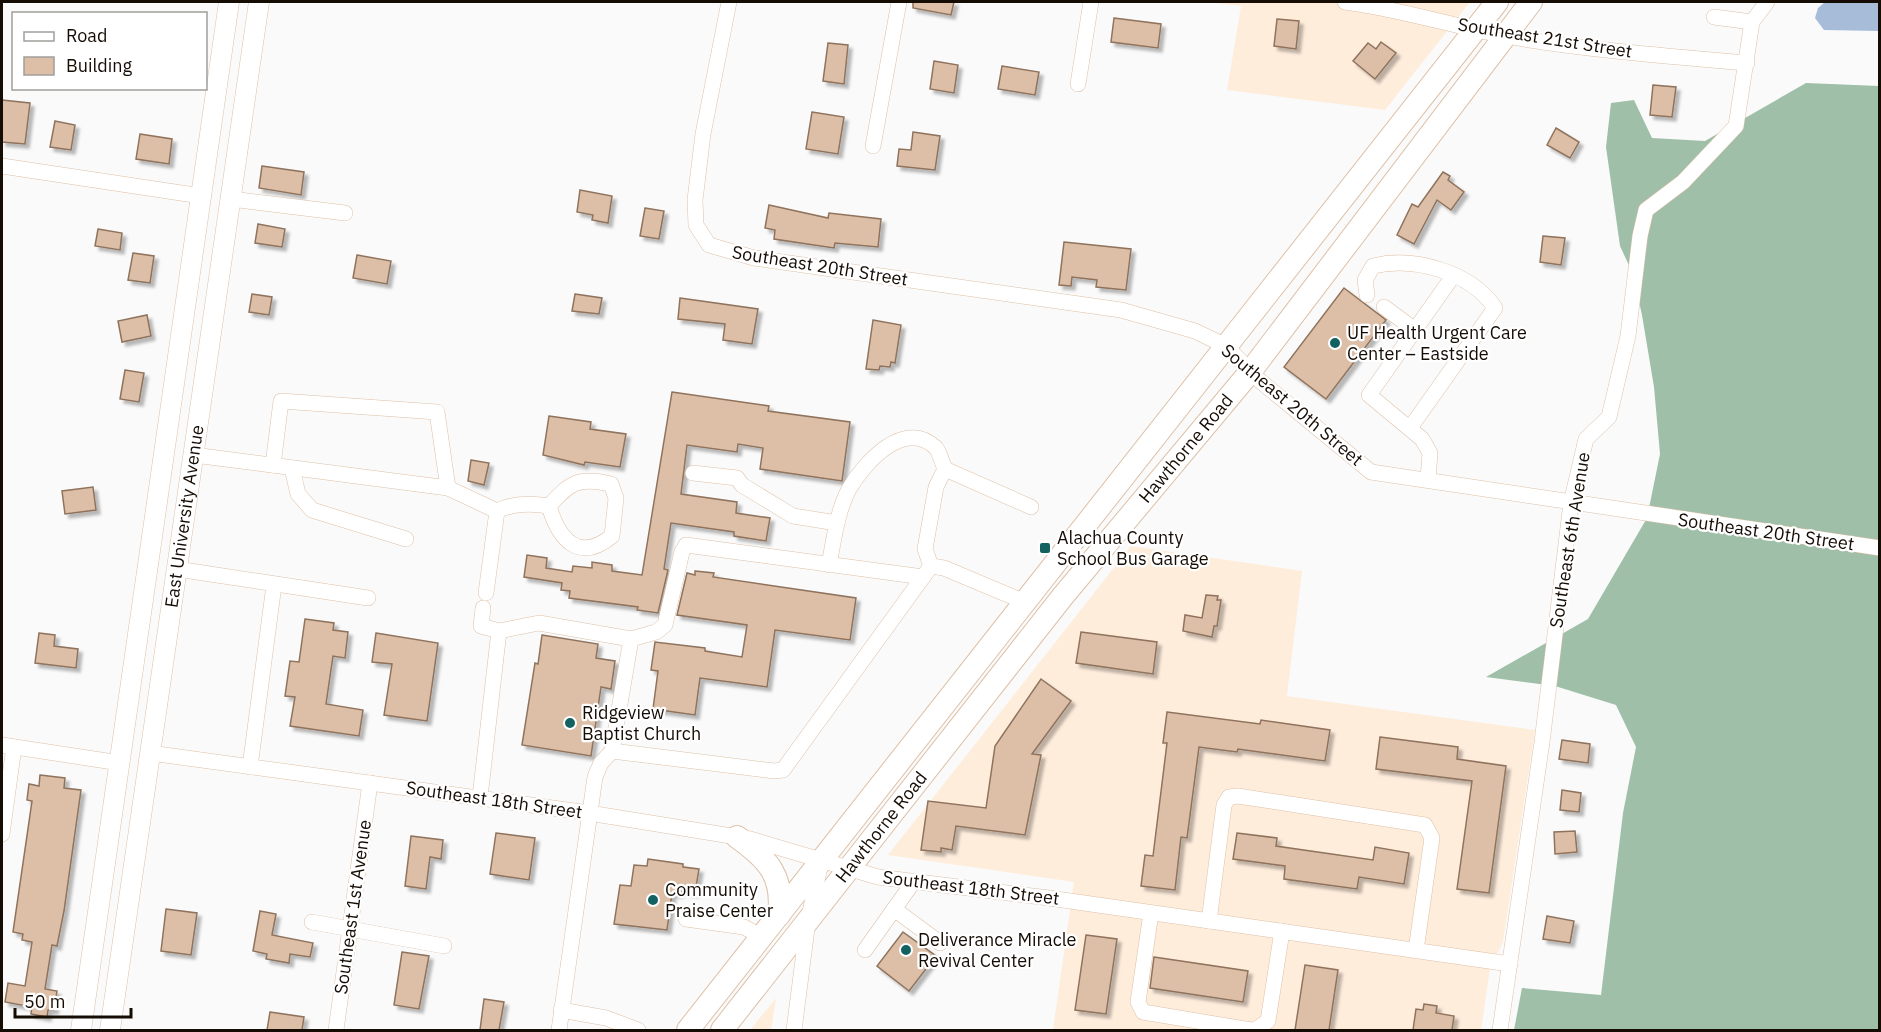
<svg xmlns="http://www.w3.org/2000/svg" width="1881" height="1032" font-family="'IBM Plex Sans',sans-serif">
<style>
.commercial{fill:#ffeddc}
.forest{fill:#9fbfa8}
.water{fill:#a7bcd9}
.building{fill:#ddbfa7;stroke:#8f735d;stroke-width:1.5;filter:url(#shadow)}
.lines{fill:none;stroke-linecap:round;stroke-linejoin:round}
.minor-casing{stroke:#dec0a7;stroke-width:16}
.major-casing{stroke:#dec0a7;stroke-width:21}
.highway-casing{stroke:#dec0a7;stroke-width:24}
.minor{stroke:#fff;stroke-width:15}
.major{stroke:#fff;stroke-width:20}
.highway{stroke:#fff;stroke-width:22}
.poi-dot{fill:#116261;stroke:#fff;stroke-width:2}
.labels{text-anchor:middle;stroke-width:4.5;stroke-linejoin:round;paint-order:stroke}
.street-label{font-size:18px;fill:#150c04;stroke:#fff}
.poi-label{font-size:18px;fill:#150c04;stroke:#fff;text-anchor:start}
</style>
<defs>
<filter id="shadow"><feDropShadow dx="4" dy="4" stdDeviation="1.5" flood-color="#0004"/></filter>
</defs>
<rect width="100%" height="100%" fill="#fafafa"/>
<!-- commercial -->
<g class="commercial">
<polygon points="1206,2 1470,2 1385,110 1227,90 1241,6"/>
<polygon points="1131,546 1302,571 1287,696 1535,730 1503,942 1490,969 1481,1030 1053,1030 1074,882 888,855"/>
<polygon points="776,998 771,1030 750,1030"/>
</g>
<!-- forest -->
<polygon class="forest" points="1806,83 1879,86 1879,1030 1514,1030 1522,988 1601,995 1623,813 1636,747 1616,705 1555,686 1486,677 1588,619 1647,518 1660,454 1654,387 1642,315 1633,274 1620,246 1606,147 1611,103 1634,100 1652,138 1705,141"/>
<!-- water -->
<polygon class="water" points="1825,2 1879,2 1879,31 1824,30 1815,18 1818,8"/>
<!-- building -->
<g class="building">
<polygon points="913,2 954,2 951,15 913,8"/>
<polygon points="1114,18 1161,24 1158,48 1111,42"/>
<polygon points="1277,19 1299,21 1296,49 1274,46"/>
<polygon points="1381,42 1396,53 1375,79 1353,61 1368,43 1376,49"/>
<polygon points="828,43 848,45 844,84 823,81"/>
<polygon points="934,61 958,65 954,93 930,89"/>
<polygon points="1002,66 1039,72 1035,95 998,89"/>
<polygon points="1653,85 1676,87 1672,117 1650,115"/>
<polygon points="2,100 30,103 25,144 2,142"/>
<polygon points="812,112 844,117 838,154 806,149"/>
<polygon points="55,121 75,125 71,150 50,147"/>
<polygon points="1556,128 1579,142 1570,158 1547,145"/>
<polygon points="913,132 940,136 935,170 897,166 899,149 911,150"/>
<polygon points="140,134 172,139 169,164 136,159"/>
<polygon points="262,166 304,172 301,195 259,188"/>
<polygon points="1443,172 1450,176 1448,180 1464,192 1451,210 1437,200 1414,244 1397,235 1412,204 1418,207"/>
<polygon points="580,190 612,196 608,223 592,220 593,215 577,212"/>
<polygon points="769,205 828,218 829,213 881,219 878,247 835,243 834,248 774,239 775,230 765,228"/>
<polygon points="645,208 664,211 659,239 640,236"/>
<polygon points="258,224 285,229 282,247 255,243"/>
<polygon points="98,229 122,233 120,250 95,246"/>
<polygon points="1543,236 1565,238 1561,265 1540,262"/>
<polygon points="1064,242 1131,249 1126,290 1096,287 1097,280 1072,277 1071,286 1059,285"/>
<polygon points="133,253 154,256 150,283 128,280"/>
<polygon points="357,255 391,261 387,284 353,278"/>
<polygon points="1344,288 1386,320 1326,399 1284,367"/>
<polygon points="252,294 272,297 269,315 249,312"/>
<polygon points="575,294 602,298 599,314 572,311"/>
<polygon points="680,298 758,309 752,344 723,340 725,324 678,319"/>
<polygon points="147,315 151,336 122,342 118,321"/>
<polygon points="873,320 901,325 895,363 891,362 890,367 880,366 879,370 866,369"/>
<polygon points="125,370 144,373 139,402 120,399"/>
<polygon points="672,392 769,406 768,411 850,422 842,481 760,469 763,448 738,444 737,452 687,445 681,494 737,502 736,513 770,518 766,541 734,536 734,532 671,523 664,569 668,570 658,613 637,610 638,607 569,598 570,591 561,590 562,583 524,577 527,555 547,558 546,568 572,572 573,566 592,568 592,562 612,565 612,571 642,575"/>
<polygon points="549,416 591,422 590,429 626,434 620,467 585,462 584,465 543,455"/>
<polygon points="471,460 489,463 484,485 468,481"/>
<polygon points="93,487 96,510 65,514 62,491"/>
<polygon points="695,571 714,573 713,577 856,598 850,640 775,630 767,687 700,678 695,715 653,709 658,671 651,670 655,642 705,648 705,651 742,657 747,625 677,615 687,573 695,575"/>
<polygon points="1206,595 1218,596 1217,600 1221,600 1217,626 1214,626 1212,637 1183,631 1185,615 1202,618"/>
<polygon points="305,619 334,623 333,630 348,632 345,658 333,656 326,704 363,710 359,736 290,726 295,697 285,696 290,661 299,662"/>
<polygon points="1081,632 1157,642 1153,674 1076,663"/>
<polygon points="39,633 55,635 54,646 78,649 76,668 35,663"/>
<polygon points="376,633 438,643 427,721 384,715 392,664 372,662"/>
<polygon points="542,635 598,644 596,658 615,661 611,689 601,687 591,756 522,745 535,663 538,664"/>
<polygon points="1041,679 1071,701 1032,754 1041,755 1025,835 956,826 952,850 941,848 941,852 921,850 928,801 986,808 995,746"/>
<polygon points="1167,712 1260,724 1261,720 1330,730 1325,761 1238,749 1237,752 1199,747 1187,838 1181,837 1175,890 1141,886 1145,855 1153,856 1167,743 1163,743"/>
<polygon points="1380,737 1458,747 1457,759 1506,766 1489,893 1457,889 1472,781 1376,769"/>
<polygon points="1562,740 1590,744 1588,763 1559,759"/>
<polygon points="40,775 65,778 64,788 81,790 64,911 57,946 52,945 45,989 57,991 54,1010 48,1010 47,1017 31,1014 32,1007 5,1002 8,983 25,986 32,942 22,940 23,934 13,932 32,801 27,800 29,784 39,786"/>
<polygon points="1562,790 1581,793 1579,812 1560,810"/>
<polygon points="1575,831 1577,852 1555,854 1554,832"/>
<polygon points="496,833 535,838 529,880 490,874"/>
<polygon points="1237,833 1277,838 1276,846 1373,860 1375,847 1409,853 1404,884 1359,877 1357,889 1284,879 1285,866 1233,859"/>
<polygon points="411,836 443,840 441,859 430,857 426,889 405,886"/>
<polygon points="648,859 683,864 683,867 699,869 695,893 679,891 678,894 672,893 667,930 614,924 620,885 631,886 634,865 647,866"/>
<polygon points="166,909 197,913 191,955 161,951"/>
<polygon points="260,911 276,914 272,935 313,943 310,957 290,954 289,963 266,959 267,954 253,951"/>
<polygon points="1547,916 1574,921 1570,943 1543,939"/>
<polygon points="903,932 936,956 909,991 877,966"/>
<polygon points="1086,935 1117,939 1106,1014 1075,1010"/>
<polygon points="402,952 429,956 419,1009 394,1005"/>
<polygon points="1154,957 1248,971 1243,1002 1150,988"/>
<polygon points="1305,965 1338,970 1329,1030 1295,1030"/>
<polygon points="484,999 504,1002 499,1030 480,1030"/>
<polygon points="1424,1004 1437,1006 1436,1013 1454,1016 1452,1030 1413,1030 1416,1009 1423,1010"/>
<polygon points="270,1012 304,1017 302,1030 267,1030"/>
</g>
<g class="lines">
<!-- minor casing -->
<g class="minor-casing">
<g id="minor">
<polyline points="729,2 703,134 695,200 696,225 709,245 754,258 1121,310 1195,331 1226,346 1259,380 1371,472 1880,548"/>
<path d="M1345 2C1400 9 1452 26 1506 36 1585 50 1667 56 1747 63"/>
<polyline points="1714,17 1752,22 1767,2"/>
<polyline points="1078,84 1091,2"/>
<polyline points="873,146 899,2"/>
<polyline points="2,166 201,196"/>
<polyline points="231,199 345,213"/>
<path d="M1367 295 1365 280 1373 266C1414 256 1471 272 1495 308L1410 428"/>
<polyline points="1384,307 1415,330"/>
<polyline points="194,455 448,488 497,511 486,593"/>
<polyline points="273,465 281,401 437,412 448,488"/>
<polyline points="292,468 298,494 312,510 406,539"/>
<polyline points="693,473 737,478 742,485 793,516 837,523"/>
<polyline points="1428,479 1430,453 1422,439 1369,395 1453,276"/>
<path d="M497 511C513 503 531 503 549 506 559 540 579 563 612 536L616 498 611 484C577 477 571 482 549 506"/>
<path d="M829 565C834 539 837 512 849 489 864 463 905 417 936 448 940 453 942 463 945 469L1031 507"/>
<polyline points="931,566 925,549 936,487 945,469"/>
<polyline points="177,569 368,598"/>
<polyline points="483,608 481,626 499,631 539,623 631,639 612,751"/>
<polyline points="631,639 656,632 665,625 682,552 686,545 923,577"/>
<polyline points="2,745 120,763"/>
<polyline points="150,753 589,813 750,839 878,877 1049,898 1510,964"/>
<polyline points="250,767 274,585"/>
<polyline points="480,797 499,631"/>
<polyline points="2,834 14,747"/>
<polyline points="894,909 940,943"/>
<polyline points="1151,913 1138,1002 1143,1012 1251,1030"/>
<polyline points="686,919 744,927 762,937"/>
<polyline points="1209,921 1224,805 1229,797 1238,796 1425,825 1432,838 1416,950"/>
<polyline points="312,922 444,946"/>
<polyline points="865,950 914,881"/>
<polyline points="561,1010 606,1018 638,1030"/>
<polyline points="336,1030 370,783"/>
<polyline points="559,1030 595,777 601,763 612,751 774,771 783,770 931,566 944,568 1025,602"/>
<polyline points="794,1030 808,921 820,867"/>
<polyline points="1255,1030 1268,1021 1282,931"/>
<polyline points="1500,1030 1542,742 1571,503 1586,439 1609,417 1628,336 1640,236 1646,210 1683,182 1736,126 1752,22"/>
</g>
</g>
<!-- major casing -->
<g class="major-casing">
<g id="major">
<polyline points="81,1030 229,2"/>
<path id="s1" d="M110 1030 259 2"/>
</g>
</g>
<!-- highway casing -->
<g class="highway-casing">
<g id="highway">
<path d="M737 837C768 859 784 876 779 915"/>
<polyline points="688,1030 1497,2"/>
<path id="s2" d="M722 1030 1063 596 1250 372 1531 2"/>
</g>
</g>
<!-- minor -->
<use href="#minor" class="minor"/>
<!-- major -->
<use href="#major" class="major"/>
<!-- highway -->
<use href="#highway" class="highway"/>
</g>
<!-- markers -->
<g class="poi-dot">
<circle cx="1335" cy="343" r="6"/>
<rect x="1039" y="542" width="12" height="12" rx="3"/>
<circle cx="570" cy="723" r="6"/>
<circle cx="653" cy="900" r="6"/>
<circle cx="906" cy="950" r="6"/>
</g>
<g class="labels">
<!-- street labels -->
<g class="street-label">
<text transform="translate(1545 38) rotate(9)" y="6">Southeast 21st Street</text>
<text transform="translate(820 266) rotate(9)" y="6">Southeast 20th Street</text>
<text transform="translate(1292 405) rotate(40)" y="6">Southeast 20th Street</text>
<text dy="6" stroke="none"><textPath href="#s2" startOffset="744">Hawthorne Road</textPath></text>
<text dy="6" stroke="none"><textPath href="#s1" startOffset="519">East University Avenue</textPath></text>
<text transform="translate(1766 532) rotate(8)" y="6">Southeast 20th Street</text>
<text transform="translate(1570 540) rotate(-81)" y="6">Southeast 6th Avenue</text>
<text transform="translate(494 800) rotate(8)" y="6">Southeast 18th Street</text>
<text dy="6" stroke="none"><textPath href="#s2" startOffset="258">Hawthorne Road</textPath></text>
<text transform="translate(971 888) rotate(7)" y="6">Southeast 18th Street</text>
<text transform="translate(353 907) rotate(-82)" y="6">Southeast 1st Avenue</text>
</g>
<!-- poi labels -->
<g class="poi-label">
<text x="1347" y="339">UF Health Urgent Care<tspan x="1347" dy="21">Center – Eastside</tspan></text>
<text x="1057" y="544">Alachua County<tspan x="1057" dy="21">School Bus Garage</tspan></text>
<text x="582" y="719">Ridgeview<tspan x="582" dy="21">Baptist Church</tspan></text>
<text x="665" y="896">Community<tspan x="665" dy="21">Praise Center</tspan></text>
<text x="918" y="946">Deliverance Miracle<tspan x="918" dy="21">Revival Center</tspan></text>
</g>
</g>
<!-- border -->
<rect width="1881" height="1032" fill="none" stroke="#150c04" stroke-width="6"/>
<!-- legend -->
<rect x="12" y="12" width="195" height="78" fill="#ffffff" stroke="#a19e9b" stroke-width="1.5"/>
<rect x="24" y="32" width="30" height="9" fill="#ffffff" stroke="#a19e9b" stroke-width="1.5"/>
<text x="66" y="42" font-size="18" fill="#150c04">Road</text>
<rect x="24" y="57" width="30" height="18" fill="#ddbfa7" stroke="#a19e9b" stroke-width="1.5"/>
<text x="66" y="72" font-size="18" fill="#150c04">Building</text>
<!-- scale -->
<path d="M15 1008v9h116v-9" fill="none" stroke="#150c04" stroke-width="3"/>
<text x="24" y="1008" font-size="18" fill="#150c04" stroke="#ffffff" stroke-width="4.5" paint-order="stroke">50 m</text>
</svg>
